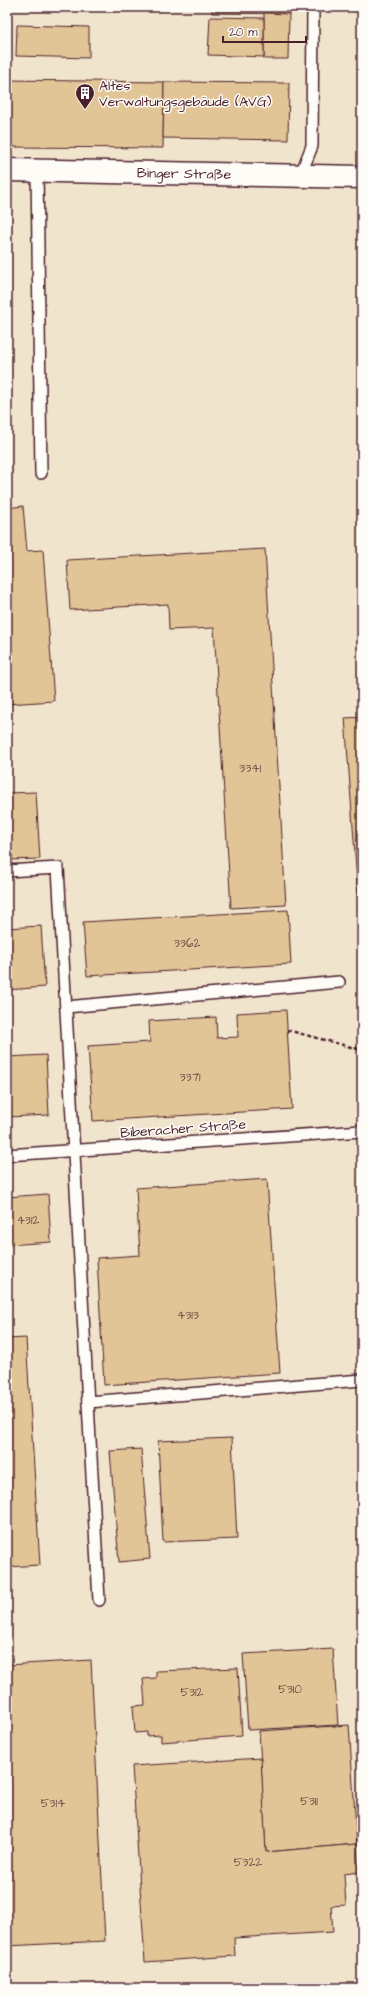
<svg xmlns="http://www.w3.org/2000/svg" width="369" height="1995" font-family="'Architects Daughter',sans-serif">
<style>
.built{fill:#f1e4cd}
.building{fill:#e2c596;stroke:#4a1f2b}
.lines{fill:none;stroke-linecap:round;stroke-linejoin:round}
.service-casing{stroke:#4a1f2b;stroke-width:14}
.minor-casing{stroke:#4a1f2b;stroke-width:25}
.service{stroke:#fdfcf7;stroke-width:11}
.minor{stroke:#fdfcf7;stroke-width:22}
.path-bridge{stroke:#4a1f2b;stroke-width:2.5;stroke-dasharray:4 3;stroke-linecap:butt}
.labels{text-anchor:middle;stroke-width:3;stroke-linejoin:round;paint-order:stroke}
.number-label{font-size:12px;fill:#704846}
.poi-label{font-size:14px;fill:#4a1f2b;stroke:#fdfcf7;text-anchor:start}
.street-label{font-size:14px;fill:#4a1f2b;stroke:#fdfcf7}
</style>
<rect width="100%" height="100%" fill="#f8f1e4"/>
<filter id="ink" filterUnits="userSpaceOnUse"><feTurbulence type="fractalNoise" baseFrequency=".025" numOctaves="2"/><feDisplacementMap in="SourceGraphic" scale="8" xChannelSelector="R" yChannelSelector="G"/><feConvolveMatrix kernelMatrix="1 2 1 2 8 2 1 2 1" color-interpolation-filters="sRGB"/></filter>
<g filter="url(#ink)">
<!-- built -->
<rect class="built" x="7" y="7" width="355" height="1981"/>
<!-- building -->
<g class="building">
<polygon points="212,7 289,7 289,14 212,13"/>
<polygon points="264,13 289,14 288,59 264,59"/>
<polygon points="210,17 264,18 264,57 208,55"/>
<polygon points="17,25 89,27 89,58 16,56"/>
<polygon points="7,80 164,82 163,148 7,147"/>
<polygon points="164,82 289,83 288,140 163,138"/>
<polygon points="23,506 27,551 43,550 54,701 7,704 7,508"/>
<polygon points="265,549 286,905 231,908 214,628 169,630 168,604 70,610 67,560"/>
<polygon points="362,717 362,950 345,718"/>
<polygon points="36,792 40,859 7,860 7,793"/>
<polygon points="288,910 291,964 87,976 83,922"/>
<polygon points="41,926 45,987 7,990 7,928"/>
<polygon points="286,1010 292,1109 93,1121 88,1046 150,1042 149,1021 216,1017 217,1038 238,1037 237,1013"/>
<polygon points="46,1055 49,1115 7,1117 7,1057"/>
<polygon points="267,1179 280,1373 104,1385 97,1258 140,1255 136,1188"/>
<polygon points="48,1194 51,1242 7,1245 7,1197"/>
<polygon points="26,1338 40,1565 7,1567 7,1339"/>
<polygon points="232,1438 237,1539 163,1542 158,1441"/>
<polygon points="141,1449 150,1559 119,1562 110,1451"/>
<polygon points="333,1649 338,1725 248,1730 243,1654"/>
<polygon points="91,1660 105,1941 7,1946 7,1665"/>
<polygon points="238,1668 242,1736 161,1742 161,1735 147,1736 147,1732 135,1733 133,1706 145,1705 143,1679 156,1678 156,1671"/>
<polygon points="349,1725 357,1844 266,1852 259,1731"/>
<polygon points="261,1758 266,1852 357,1844 359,1872 344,1874 346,1905 331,1906 333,1932 234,1938 235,1956 145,1962 132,1766"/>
</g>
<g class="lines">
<!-- service casing -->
<g class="service-casing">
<g id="service">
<polyline points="37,170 41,473"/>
<polyline points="300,176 312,146 313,7"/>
<polyline points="7,871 58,868 99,1600"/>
<polyline points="66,1007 339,982"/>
<polyline points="7,1155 362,1131"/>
<polyline points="88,1402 362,1380"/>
</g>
</g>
<!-- minor casing -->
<g class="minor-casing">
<polyline id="minor" points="7,170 362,177"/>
</g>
<!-- service -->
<use href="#service" class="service"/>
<!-- minor -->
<use href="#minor" class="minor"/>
<!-- path-bridge -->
<polyline class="path-bridge" points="287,1030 362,1050"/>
</g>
</g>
<!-- icons -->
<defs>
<g id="building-pin" transform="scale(1)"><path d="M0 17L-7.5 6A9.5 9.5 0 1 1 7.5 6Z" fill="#4a1f2b" stroke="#fdfcf7"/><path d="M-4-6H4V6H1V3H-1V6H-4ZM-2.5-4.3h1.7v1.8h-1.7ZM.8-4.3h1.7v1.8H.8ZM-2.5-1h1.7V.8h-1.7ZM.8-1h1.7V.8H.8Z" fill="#fff"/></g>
</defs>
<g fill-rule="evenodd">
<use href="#building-pin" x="85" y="93"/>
</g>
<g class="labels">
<!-- number labels -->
<g class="number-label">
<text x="250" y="772">3341</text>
<text x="187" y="947">3362</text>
<text x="190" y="1081">3371</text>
<text x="28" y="1224">4312</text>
<text x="188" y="1319">4313</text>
<text x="290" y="1693">5310</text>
<text x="192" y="1696">5312</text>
<text x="309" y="1805">5311</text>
<text x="53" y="1807">5314</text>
<text x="248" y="1866">5322</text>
</g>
<!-- poi labels -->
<g class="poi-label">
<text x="99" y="90">Altes<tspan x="99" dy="16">Verwaltungsgebäude (AVG)</tspan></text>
</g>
<!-- street labels -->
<g class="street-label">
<text transform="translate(184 173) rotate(1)" y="5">Binger Straße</text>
<text transform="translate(183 1128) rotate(-4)" y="5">Biberacher Straße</text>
</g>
</g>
<!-- margin -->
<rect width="369" height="1995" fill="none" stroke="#fdfcf7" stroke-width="24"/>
<rect x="12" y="12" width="345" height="1971" fill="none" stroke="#4a1f2b" stroke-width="1.5" filter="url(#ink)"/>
<!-- scale -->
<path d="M223 36v6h83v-6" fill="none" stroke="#4a1f2b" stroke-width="2"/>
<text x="229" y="36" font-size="12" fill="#4a1f2b" stroke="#fdfcf7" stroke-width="3" paint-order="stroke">20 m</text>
</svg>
